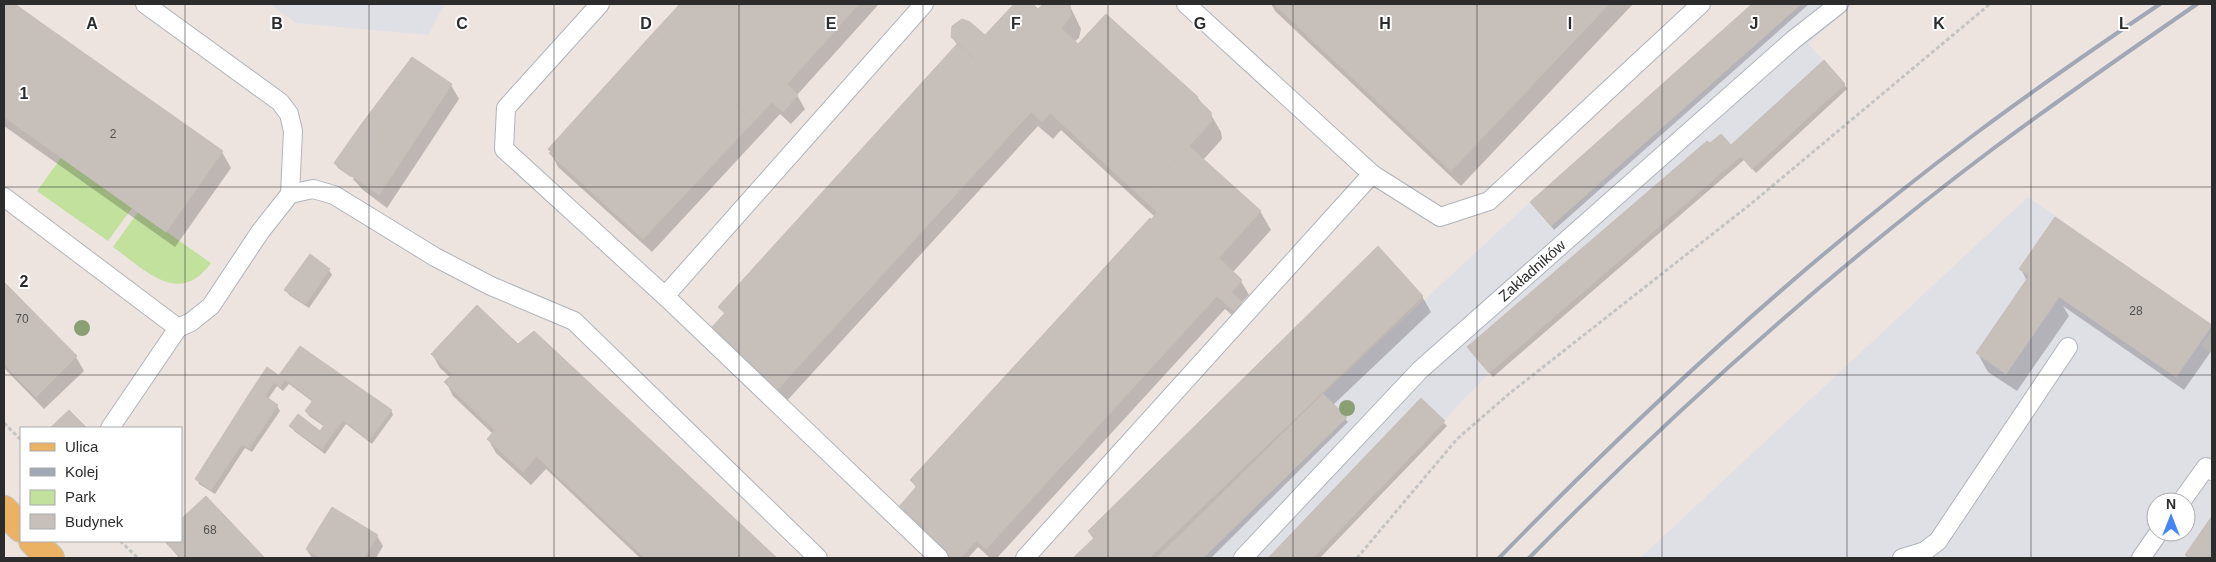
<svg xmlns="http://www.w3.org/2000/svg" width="2216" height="562" font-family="Arial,sans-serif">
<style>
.industrial{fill:#dfdfe6;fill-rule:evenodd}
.green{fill:#c2e19d}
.shadow{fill:#0003}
.building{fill:#c6bfba;stroke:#c8bfb8}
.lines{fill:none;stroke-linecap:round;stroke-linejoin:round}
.lane-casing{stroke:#afb4bc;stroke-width:20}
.primary-casing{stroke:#c4c4c4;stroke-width:30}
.path{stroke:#c4c4c4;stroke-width:3;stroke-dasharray:4 2.5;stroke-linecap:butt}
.lane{stroke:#fff;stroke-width:18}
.primary{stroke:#ecb264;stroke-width:28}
.rail{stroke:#a1a8b5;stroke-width:4}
.tree{fill:#8b9f74}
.grid{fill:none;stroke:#2c2c2c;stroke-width:1;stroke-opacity:0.55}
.labels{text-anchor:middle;stroke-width:4;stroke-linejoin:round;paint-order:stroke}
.number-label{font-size:12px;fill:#525150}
.street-label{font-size:15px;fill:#2c2c2c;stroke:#fff}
.grid-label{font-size:16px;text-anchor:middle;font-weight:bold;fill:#2c2c2c;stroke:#fff;stroke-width:4;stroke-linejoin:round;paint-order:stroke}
</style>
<rect width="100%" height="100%" fill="#ede4df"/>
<!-- industrial -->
<g class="industrial">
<polygon points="270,4 445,4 428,35 296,23"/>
<polygon points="1752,4 1854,4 1808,44 1845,84 1752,169 1741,156 1489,373 1313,558 1157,558 1323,394 1530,202"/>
<path d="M2028 197 2212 325V330L2201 346 2212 353V558H1640ZM2156 502H2186V532H2156Z"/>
</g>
<!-- green -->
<g class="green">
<polygon points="61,158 132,208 108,241 37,191"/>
<path d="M138 212 211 263C179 308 144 269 113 247Z"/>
</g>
<!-- shadow -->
<g class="shadow">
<polygon points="4,4 13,4 222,152 231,168 175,247 4,126"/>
<polygon points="681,4 879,4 797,95 805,109 791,124 780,114 652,252 558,167 549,149"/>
<polygon points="1016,4 1031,4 1038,11 1045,4 1069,4 1081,29 1079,38 1074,42 1197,97 1210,113 1221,132 1222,139 1203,160 1260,211 1271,230 1232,273 1241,281 1249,295 1241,303 1249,316 1242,324 1225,309 997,558 990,558 978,547 968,558 950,558 901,514 917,489 912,481 1155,217 1061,130 1053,139 1038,126 784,404 720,307 958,46 954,40 985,37"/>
<polygon points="1271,4 1633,4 1461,186 1275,11"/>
<polygon points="1753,4 1809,4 1554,230 1532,202"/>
<polygon points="1844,84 1847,89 1756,173 1744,160 1493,377 1472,352 1710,145 1731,147"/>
<polygon points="451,85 459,99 387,208 363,190 353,179 381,142 379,140 351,177 338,168 335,163"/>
<polygon points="2056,218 2212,326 2212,350 2184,390 2063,306 2069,316 2017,391 1988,372 1978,354 2027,281 2021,269"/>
<polygon points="310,256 329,270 332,275 309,308 289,295 286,290"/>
<polygon points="4,284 76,357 84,371 44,409 4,368"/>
<polygon points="1422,296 1431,312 1333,405 1348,422 1211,558 1075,558 1094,540 1089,531"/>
<polygon points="534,332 775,558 640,558 546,469 531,485 496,453 488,439 493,434 453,396 446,382 450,377 440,368 432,354 518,346"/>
<polygon points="300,348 391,410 393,415 372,444 346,424 325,454 294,431 291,426 321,432 325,427 309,416 306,411 313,402 289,384 283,391 277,386 268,399 277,406 280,411 252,452 245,448 215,494 199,484 197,479 209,458 279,376"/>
<polygon points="1421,400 1447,426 1320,558 1269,558"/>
<polygon points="332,508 377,536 383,546 376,558 312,558 307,550"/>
<polygon points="2212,518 2212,558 2188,558 2186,555"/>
<polygon points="165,541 181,541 264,558 179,558"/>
</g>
<!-- building -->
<g class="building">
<polygon points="4,4 15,4 40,22 4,73"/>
<polygon points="680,4 859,4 787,84 798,95 783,112 772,102 754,121 655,31"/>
<polygon points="1014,4 1033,4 1038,9 1043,4 1070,4 1071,16 1061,28 1078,44 1106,14 1198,97 1196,98 1211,112 1212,121 1141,197 1050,113 1042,122 951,37 952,26 962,19 970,22 985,35"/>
<polygon points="1274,4 1609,4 1451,171"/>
<polygon points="1752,4 1801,4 1551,226 1530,202"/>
<polygon points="40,22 223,151 166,232 4,117 4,73"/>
<polygon points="655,31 754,121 643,239 549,153 551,152 548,149"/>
<polygon points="957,44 1031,112 776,391 709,330 725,313 718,307"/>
<polygon points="412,57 452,84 379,195 353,177 383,136 363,122"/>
<polygon points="1824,60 1845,84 1752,169 1731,145"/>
<polygon points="363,122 383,136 353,177 334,163"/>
<polygon points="1721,134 1741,156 1489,373 1467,347 1707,141 1710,143"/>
<polygon points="1189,146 1261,211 1216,261 1214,259 1204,269 1151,220 1157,212 1141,197"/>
<polygon points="2055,217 2212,325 2176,377 2019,269"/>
<polygon points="1150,218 1225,287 986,549 910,480"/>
<polygon points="1378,246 1423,296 1149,558 1073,558 1094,538 1088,531"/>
<polygon points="310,254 330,269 306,304 284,290"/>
<polygon points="1219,258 1242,280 1231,293 1204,269 1214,259 1216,261"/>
<polygon points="2029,276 2059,297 2006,374 1976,353"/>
<polygon points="4,282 77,356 36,397 4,364"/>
<polygon points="1225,287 1242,302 1234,311 1217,296"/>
<polygon points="477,305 518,344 745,558 645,558 501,423 495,430 444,382 452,374 431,354"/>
<polygon points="534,331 777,558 745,558 518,344"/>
<polygon points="300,346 363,390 342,421 279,375"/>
<polygon points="267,367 285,380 280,387 274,382 265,396 278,405 276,408 251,391"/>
<polygon points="363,390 392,410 369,440 343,420"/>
<polygon points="251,391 276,408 249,448 242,444 211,490 195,479"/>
<polygon points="1323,394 1347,417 1203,558 1157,558"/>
<polygon points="1421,398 1445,421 1313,558 1268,558"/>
<polygon points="313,400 342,421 322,449 289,426 298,414 320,431 324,425 305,411"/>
<polygon points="69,410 87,428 50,428"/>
<polygon points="501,423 537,456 523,472 487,439"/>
<polygon points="917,486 976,541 961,558 951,558 897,509"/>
<polygon points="206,496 264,557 262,558 181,558 164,541 181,541 181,519"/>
<polygon points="332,507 378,535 364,558 320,558 306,549"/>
<polygon points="2212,516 2212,558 2189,558 2185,555"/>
</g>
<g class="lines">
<!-- lane casing -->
<g class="lane-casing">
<g id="lane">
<polyline points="145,4 280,102 289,114 293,131 290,194"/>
<polyline points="600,4 506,108 504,149 665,296 939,558"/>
<polyline points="1372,174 1440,217 1489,201 1701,4"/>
<polyline points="4,197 178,328 191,322 211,306 260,232 290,194 313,189 334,195 435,257 491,286 574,321 818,558"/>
<polyline points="665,296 924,4"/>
<polyline points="110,428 178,328"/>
<polyline points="2181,502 2206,467 2212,471"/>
<polyline points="1025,558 1372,174 1186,4"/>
<path id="s1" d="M1243 558 1420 370 1793 40 1839 4"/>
<polyline points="1902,558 1925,551 1938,541 2068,347"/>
<polyline points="2141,558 2159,532"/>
</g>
</g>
<!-- primary casing -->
<g class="primary-casing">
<g id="primary">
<polyline points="4,510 21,528"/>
<polyline points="33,541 50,558"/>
</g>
</g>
<!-- path -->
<g class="path">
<polyline points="4,423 21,440"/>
<polyline points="120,541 138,558"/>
<polyline points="1357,558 1457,439 1510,393 1752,203 1990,4"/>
</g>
<!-- lane -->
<use href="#lane" class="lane"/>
<!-- primary -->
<use href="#primary" class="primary"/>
<!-- rail -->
<g class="rail">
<path d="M1499 558C1648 405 1807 259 1979 131 2038 87 2099 45 2160 4"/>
<path d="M1529 558C1674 411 1829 272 1994 148 2061 98 2129 51 2197 4"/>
</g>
</g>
<!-- trees -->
<g class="tree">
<circle cx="82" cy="328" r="8"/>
<circle cx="1347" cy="408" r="8"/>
</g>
<!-- grid -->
<path class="grid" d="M185 4V558M369 4V558M554 4V558M739 4V558M923 4V558M1108 4V558M1293 4V558M1477 4V558M1662 4V558M1847 4V558M2031 4V558M4 187H2212M4 375H2212"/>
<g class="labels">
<!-- number labels -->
<g class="number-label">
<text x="113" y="138">2</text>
<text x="2136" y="315">28</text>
<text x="22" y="323">70</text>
<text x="210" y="534">68</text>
</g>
<!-- street labels -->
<g class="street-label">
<text dy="5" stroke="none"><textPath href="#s1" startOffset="408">Zakładników</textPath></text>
</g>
</g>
<g class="grid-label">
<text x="92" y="29">A</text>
<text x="277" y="29">B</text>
<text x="462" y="29">C</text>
<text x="646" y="29">D</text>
<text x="831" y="29">E</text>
<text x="1016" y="29">F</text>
<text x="1200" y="29">G</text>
<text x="1385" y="29">H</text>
<text x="1570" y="29">I</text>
<text x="1754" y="29">J</text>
<text x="1939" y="29">K</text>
<text x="2124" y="29">L</text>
<text x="24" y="99">1</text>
<text x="24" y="287">2</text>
</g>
<!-- border -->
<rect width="2216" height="562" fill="none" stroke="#2c2c2c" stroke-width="10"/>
<!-- legend -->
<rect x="20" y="427" width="162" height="115" fill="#ffffff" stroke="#ababab"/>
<rect x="30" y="443" width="25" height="8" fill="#ecb264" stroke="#ababab"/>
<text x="65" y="452" font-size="15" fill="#2c2c2c">Ulica</text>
<rect x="30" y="468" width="25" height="8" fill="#a1a8b5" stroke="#ababab"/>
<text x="65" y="477" font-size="15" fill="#2c2c2c">Kolej</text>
<rect x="30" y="490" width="25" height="15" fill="#c2e19d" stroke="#ababab"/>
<text x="65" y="502" font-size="15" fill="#2c2c2c">Park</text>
<rect x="30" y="514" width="25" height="15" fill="#c6bfba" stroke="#ababab"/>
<text x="65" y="527" font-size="15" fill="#2c2c2c">Budynek</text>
<!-- north arrow -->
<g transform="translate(2171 517)"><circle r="24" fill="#ffffff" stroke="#ababab"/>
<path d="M0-4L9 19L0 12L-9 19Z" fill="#4487f4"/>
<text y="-8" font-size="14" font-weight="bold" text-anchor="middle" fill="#2c2c2c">N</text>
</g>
</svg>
